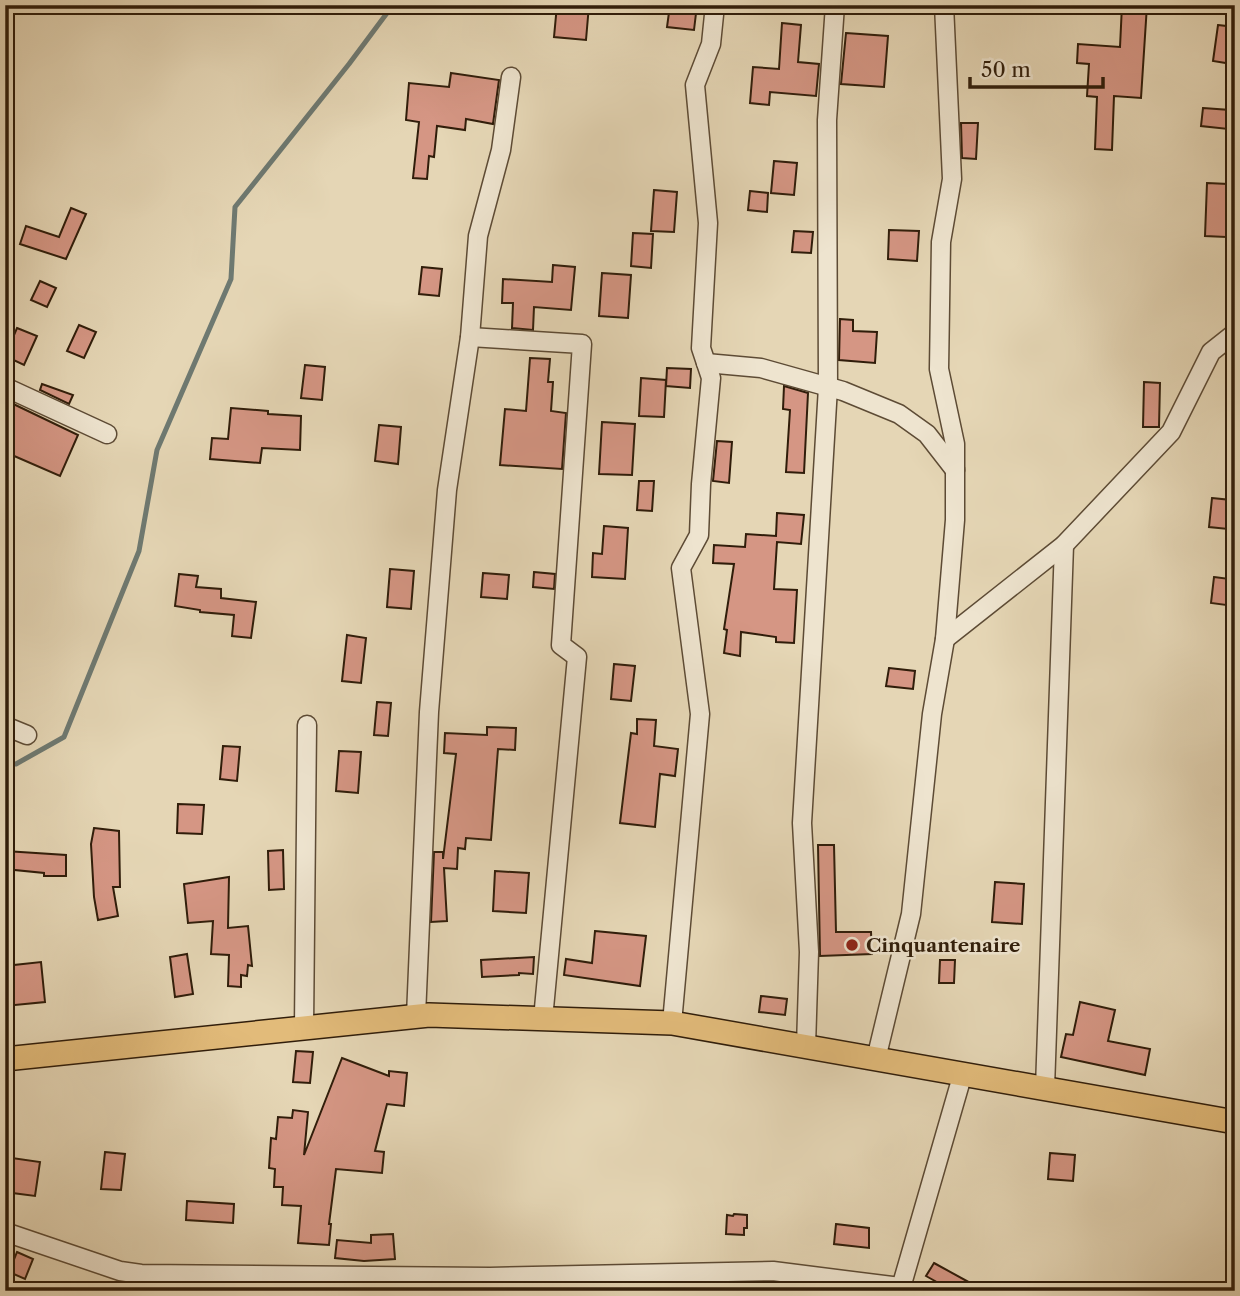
<svg xmlns="http://www.w3.org/2000/svg" width="1240" height="1296" font-family="'Libre Caslon Text',serif">
<style>
.lines{fill:none;stroke-linecap:round;stroke-linejoin:round}
.stream{stroke:#6e7971;stroke-width:5}
.building{fill:#d59684;stroke:#301d0a;stroke-width:2}
.minor-casing{stroke:#5d4b35;stroke-width:21}
.major-casing{stroke:#301d0a;stroke-width:26}
.minor{stroke:#eee4cf;stroke-width:18}
.major{stroke:#e2bb7a;stroke-width:23}
.poi-dot{fill:#8f2418;stroke:#eee4cf;stroke-width:2.5}
.labels{text-anchor:middle;stroke-width:5;stroke-linejoin:round;paint-order:stroke}
.poi-label{font-size:19px;font-weight:bold;fill:#301d0a;stroke:#eee4cf;text-anchor:start}
</style>
<rect width="100%" height="100%" fill="#e5d6b5"/>
<filter id="stains"><feTurbulence type="fractalNoise" baseFrequency=".00286" numOctaves="4"/><feColorMatrix values="0 0 0 0 .2 0 0 0 0 .09 0 0 0 0 .02 0 0 0 .5 -.17"/></filter>
<radialGradient id="worn" r=".72"><stop offset=".6" stop-color="#630" stop-opacity="0"/><stop offset="1" stop-color="#630" stop-opacity=".3"/></radialGradient>
<g class="lines">
<!-- stream -->
<polyline class="stream" points="5,764 16,764 64,737 139,551 157,450 231,279 235,207 349,64 393,5"/>
</g>
<!-- building -->
<g class="building">
<polygon points="557,5 589,5 586,40 554,37"/>
<polygon points="670,5 697,5 694,30 667,27"/>
<polygon points="1122,5 1147,5 1141,98 1114,96 1112,150 1095,149 1097,97 1087,96 1089,64 1077,63 1078,44 1120,47"/>
<polygon points="782,23 801,25 798,62 819,64 816,96 770,92 769,105 750,103 753,67 779,69"/>
<polygon points="1218,25 1235,27 1232,64 1213,61"/>
<polygon points="846,33 888,36 884,87 841,84"/>
<polygon points="451,73 499,80 493,124 466,119 465,130 437,126 434,157 429,156 427,179 413,178 419,122 406,120 409,83 449,87"/>
<polygon points="1203,108 1230,110 1228,129 1201,126"/>
<polygon points="961,123 978,123 976,159 962,158"/>
<polygon points="774,161 797,163 794,195 771,193"/>
<polygon points="1207,183 1228,184 1226,237 1205,236"/>
<polygon points="654,190 677,192 674,232 651,231"/>
<polygon points="750,191 768,193 767,212 748,210"/>
<polygon points="71,208 86,214 66,259 20,244 26,226 59,237"/>
<polygon points="889,230 919,231 917,261 888,259"/>
<polygon points="794,231 813,232 811,253 792,252"/>
<polygon points="633,233 653,234 651,268 631,266"/>
<polygon points="553,265 575,267 571,310 534,307 533,330 512,328 513,303 502,303 503,279 552,282"/>
<polygon points="422,267 442,269 439,296 419,294"/>
<polygon points="602,273 631,275 628,318 599,316"/>
<polygon points="40,281 56,288 47,307 31,300"/>
<polygon points="840,319 853,320 853,331 877,332 875,363 839,360"/>
<polygon points="79,325 96,332 84,358 67,351"/>
<polygon points="17,328 37,336 24,365 5,356"/>
<polygon points="530,358 550,359 548,382 553,382 551,411 566,413 562,469 500,465 505,409 526,411"/>
<polygon points="305,365 325,367 322,400 301,398"/>
<polygon points="667,368 691,369 690,388 666,386"/>
<polygon points="641,378 666,380 664,417 639,416"/>
<polygon points="1144,382 1160,383 1159,427 1143,427"/>
<polygon points="42,384 73,395 69,404 40,390"/>
<polygon points="784,386 808,393 804,473 786,472 790,410 783,409"/>
<polygon points="5,400 78,435 60,476 5,452"/>
<polygon points="231,408 268,411 268,414 301,416 300,450 262,448 260,463 210,459 212,438 228,439"/>
<polygon points="602,422 635,424 632,475 599,474"/>
<polygon points="379,425 401,427 398,464 375,461"/>
<polygon points="717,441 732,442 729,483 713,481"/>
<polygon points="639,481 654,481 652,511 637,510"/>
<polygon points="1212,498 1231,500 1228,529 1209,527"/>
<polygon points="777,513 804,515 801,544 777,542 774,589 797,590 794,643 776,642 776,637 741,632 740,656 724,653 727,630 724,629 734,564 713,563 714,545 745,547 746,534 776,536"/>
<polygon points="604,526 628,528 625,579 592,577 593,553 602,554"/>
<polygon points="390,569 414,571 411,609 387,607"/>
<polygon points="534,572 555,574 554,589 533,587"/>
<polygon points="483,573 509,575 507,599 481,597"/>
<polygon points="179,574 198,576 196,587 221,589 221,598 256,602 251,638 232,636 234,615 200,612 200,610 175,606"/>
<polygon points="1214,577 1230,579 1226,605 1211,603"/>
<polygon points="347,635 366,638 361,683 342,681"/>
<polygon points="614,664 635,666 631,701 611,699"/>
<polygon points="889,668 915,671 913,689 886,686"/>
<polygon points="377,702 391,703 388,736 374,735"/>
<polygon points="637,719 656,720 654,746 678,749 675,776 660,774 655,827 620,823 631,733 637,734"/>
<polygon points="487,727 516,728 515,750 498,749 491,840 466,838 465,849 458,848 457,869 444,868 447,921 431,922 434,852 443,852 443,859 456,754 444,753 445,733 487,735"/>
<polygon points="223,746 240,747 237,781 220,779"/>
<polygon points="339,751 361,752 358,793 336,791"/>
<polygon points="178,804 204,805 202,834 177,833"/>
<polygon points="94,828 119,831 120,887 113,887 118,916 98,920 94,897 91,844"/>
<polygon points="818,845 834,845 836,932 871,932 872,954 820,956"/>
<polygon points="283,850 284,889 269,890 268,851"/>
<polygon points="5,851 66,855 66,876 44,876 44,873 5,869"/>
<polygon points="495,871 529,873 526,913 493,911"/>
<polygon points="229,877 228,928 248,926 252,966 248,965 247,976 241,975 241,987 228,986 229,955 211,954 213,921 188,923 184,884"/>
<polygon points="995,882 1024,884 1022,924 992,922"/>
<polygon points="595,931 646,936 640,986 564,975 566,959 592,963"/>
<polygon points="187,954 193,994 175,997 170,957"/>
<polygon points="534,957 533,974 519,973 519,975 482,977 481,960"/>
<polygon points="940,960 955,960 954,983 939,983"/>
<polygon points="41,962 45,1002 5,1006 5,966"/>
<polygon points="761,996 787,999 785,1015 759,1012"/>
<polygon points="1080,1002 1115,1010 1108,1041 1150,1049 1145,1075 1061,1057 1066,1034 1073,1035"/>
<polygon points="296,1051 313,1052 310,1083 293,1082"/>
<polygon points="342,1058 389,1076 389,1071 407,1073 404,1106 387,1104 375,1151 384,1152 382,1173 336,1169 329,1224 331,1224 329,1245 298,1243 301,1206 282,1205 283,1187 274,1187 275,1169 269,1168 271,1138 276,1139 278,1117 292,1118 293,1110 308,1112 304,1155"/>
<polygon points="105,1152 125,1154 121,1190 101,1189"/>
<polygon points="1050,1153 1075,1155 1073,1181 1048,1179"/>
<polygon points="5,1157 40,1162 35,1196 5,1192"/>
<polygon points="187,1201 234,1204 233,1223 186,1220"/>
<polygon points="734,1214 747,1215 747,1228 744,1228 744,1235 726,1234 727,1215 733,1216"/>
<polygon points="836,1224 869,1228 869,1248 834,1244"/>
<polygon points="393,1234 395,1259 364,1261 335,1258 337,1240 371,1243 371,1235"/>
<polygon points="17,1252 33,1259 25,1279 9,1272"/>
<polygon points="934,1263 985,1291 953,1291 926,1276"/>
</g>
<g class="lines">
<!-- minor casing -->
<g class="minor-casing">
<g id="minor">
<polyline points="470,337 582,344 561,645 577,657 543,1019"/>
<polyline points="706,363 761,368 843,391 899,414 927,434 955,470"/>
<polyline points="5,387 107,434"/>
<polyline points="945,639 1064,545 1171,432 1211,352 1235,333"/>
<polyline points="5,726 27,735"/>
<polyline points="416,1016 429,712 447,490 470,337 478,236 501,150 511,77"/>
<polyline points="672,1023 700,714 681,568 699,535 701,484 711,378 701,348 708,223 695,85 711,44 715,5"/>
<polyline points="304,1028 307,725"/>
<polyline points="806,1046 809,952 802,823 828,387 827,120 835,5"/>
<polyline points="876,1059 911,914 932,714 945,639 955,520 955,444 939,369 941,242 952,179 944,5"/>
<polyline points="1045,1088 1064,545"/>
<polyline points="5,1232 120,1271 141,1274 490,1277 773,1271 900,1287 910,1291"/>
<polyline points="900,1291 963,1073"/>
</g>
</g>
<!-- major casing -->
<g class="major-casing">
<polyline id="major" points="5,1059 429,1015 672,1023 1235,1122"/>
</g>
<!-- minor -->
<use href="#minor" class="minor"/>
<!-- major -->
<use href="#major" class="major"/>
</g>
<!-- markers -->
<circle class="poi-dot" cx="852" cy="945" r="7"/>
<g class="labels">
<!-- poi labels -->
<g class="poi-label">
<text x="866" y="952">Cinquantenaire</text>
</g>
</g>
<!-- margin -->
<rect width="1240" height="1296" fill="none" stroke="#e5d6b5" stroke-width="28"/>
<rect x="7" y="7" width="1226" height="1282" fill="none" stroke="#301d0a" stroke-width="3.5"/>
<rect x="14" y="14" width="1212" height="1268" fill="none" stroke="#301d0a" stroke-width="2"/>
<!-- scale -->
<path d="M970 77v10h133v-10" fill="none" stroke="#301d0a" stroke-width="3.5"/>
<text x="981" y="77" font-size="21" fill="#301d0a" stroke="#eee4cf" stroke-width="5" paint-order="stroke">50 m</text>
<rect width="100%" height="100%" filter="url(#stains)"/>
<rect width="100%" height="100%" fill="url(#worn)"/>
</svg>
